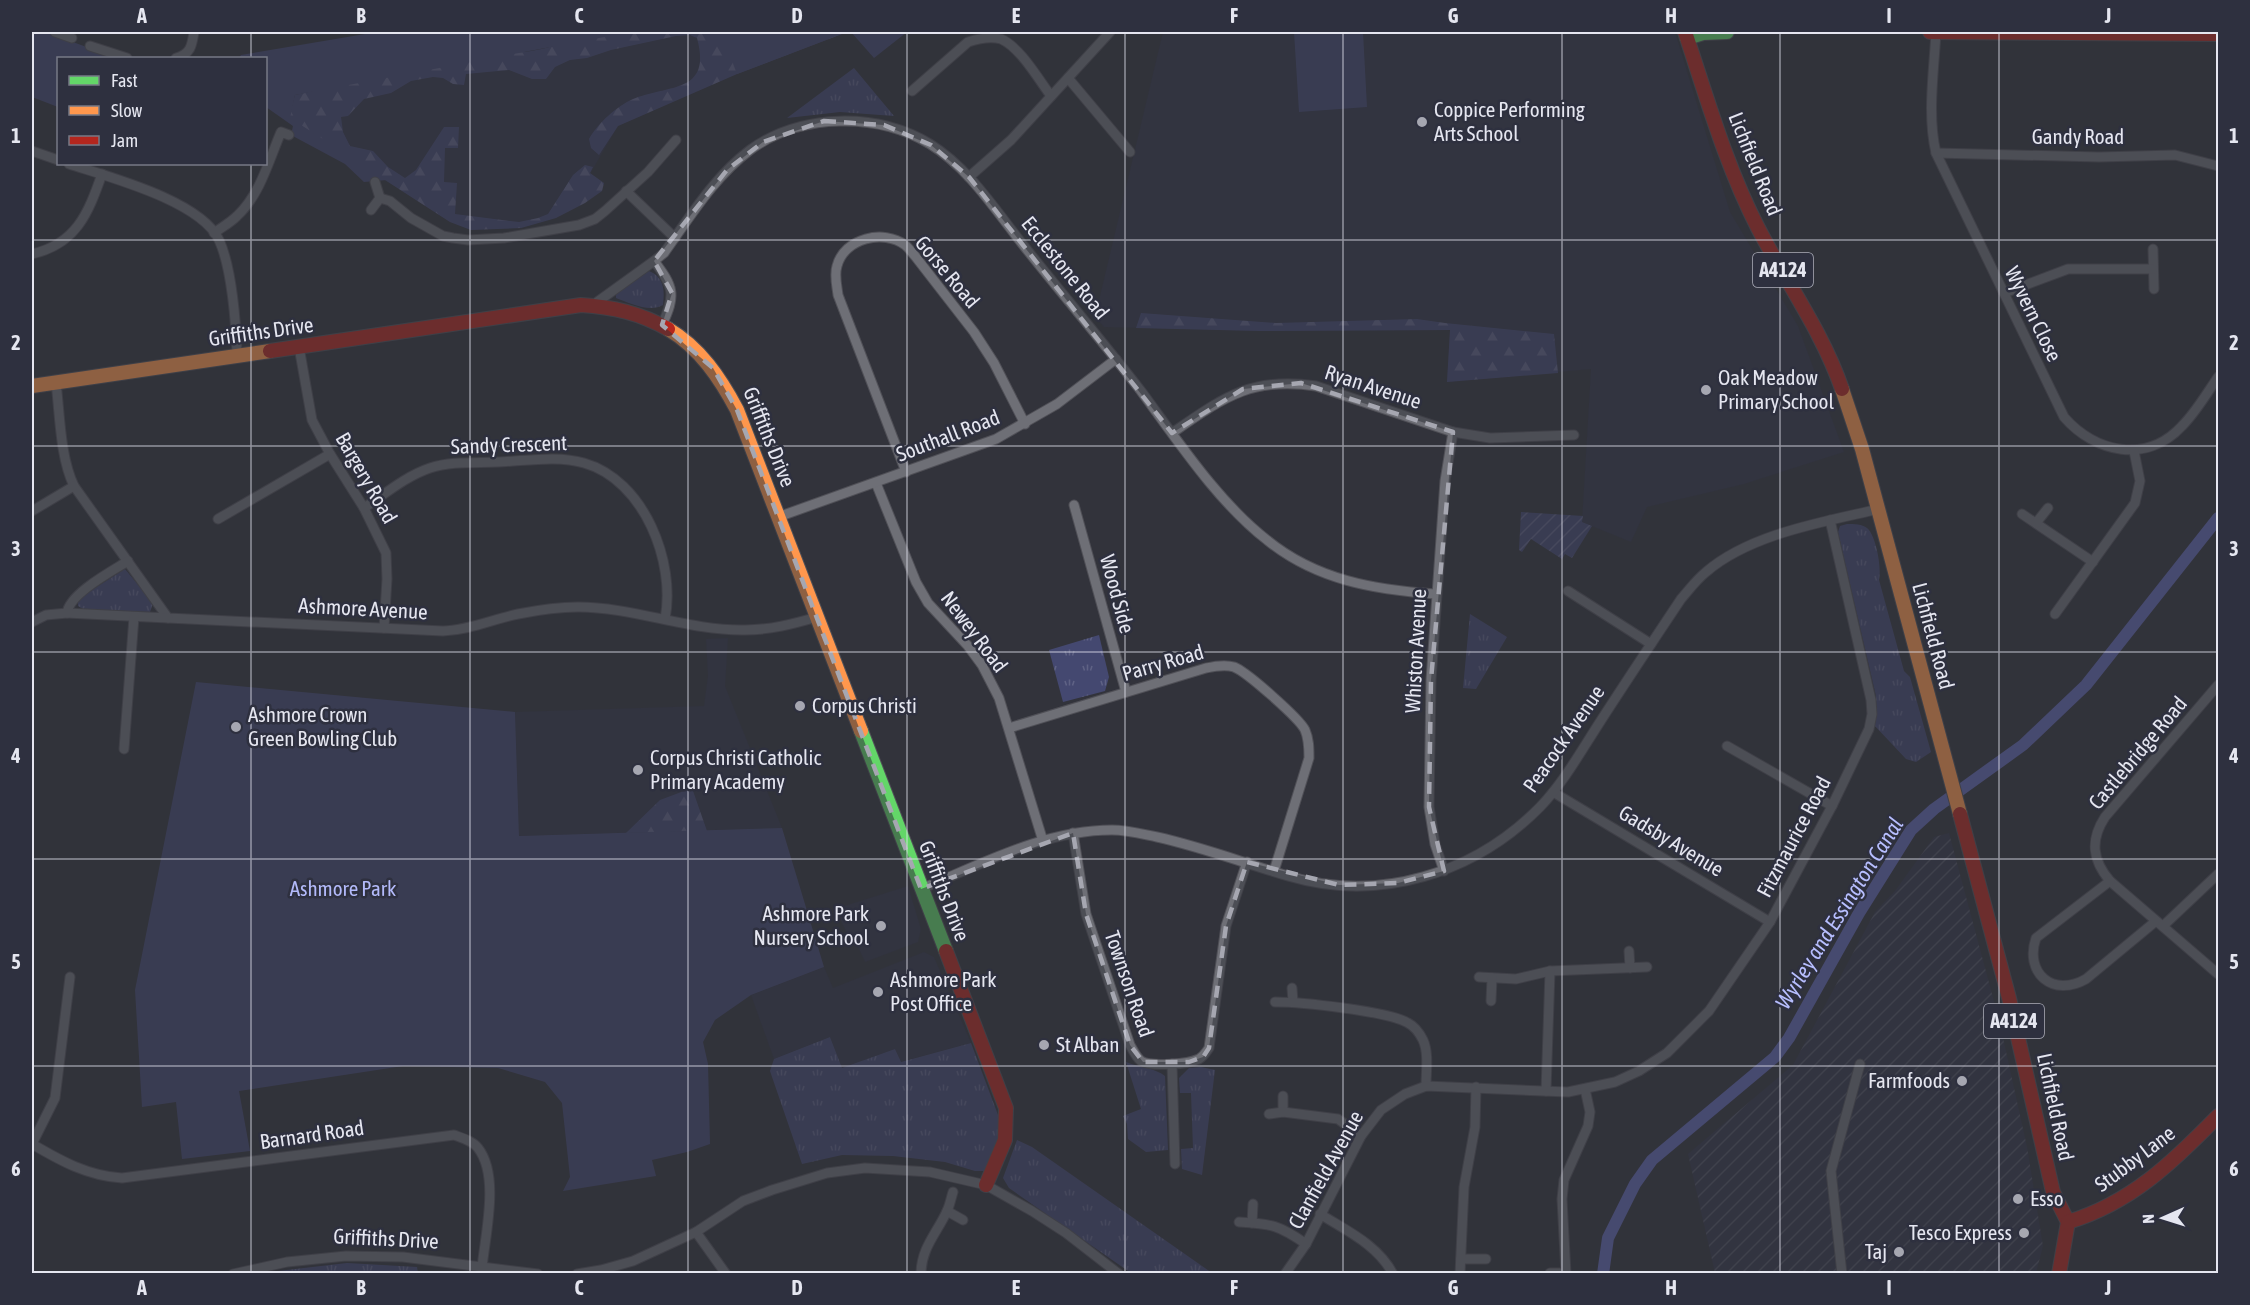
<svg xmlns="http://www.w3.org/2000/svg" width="2250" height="1305" font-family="'Asap Condensed',sans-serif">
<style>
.built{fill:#333547}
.industrial{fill:url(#industrial-furrows)}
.grass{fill:url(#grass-tufts)}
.forest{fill:url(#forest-firs)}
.park{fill:#444870}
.garden{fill:url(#garden-furrows)}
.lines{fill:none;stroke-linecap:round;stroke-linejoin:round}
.canal{stroke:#6166af;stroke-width:12}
.street-casing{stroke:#505057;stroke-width:11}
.fast-casing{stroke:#505057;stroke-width:16}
.slow-casing{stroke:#505057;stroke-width:16}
.jam-casing{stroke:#505057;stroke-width:16}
.street{stroke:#6e6f76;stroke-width:9}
.fast{stroke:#63d668;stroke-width:14}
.slow{stroke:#ff974d;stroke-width:14}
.jam{stroke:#b3261e;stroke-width:14}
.marked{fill:none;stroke:#a6a7b1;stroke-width:4.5;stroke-dasharray:12 8;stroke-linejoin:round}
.grid{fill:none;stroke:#e5e6f0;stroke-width:1.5;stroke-opacity:0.55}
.poi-dot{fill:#a6a7b1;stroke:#2e303f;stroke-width:2}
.labels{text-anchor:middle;stroke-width:5;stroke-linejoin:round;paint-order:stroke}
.shield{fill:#2e303f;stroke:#aeafbb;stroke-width:1.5}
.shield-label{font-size:20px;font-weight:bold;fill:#e5e6f0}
.poi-label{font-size:21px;fill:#e5e6f0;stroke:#2e303f;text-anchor:start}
.street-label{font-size:21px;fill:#e5e6f0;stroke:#2e303f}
.park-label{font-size:21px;fill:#b3bafa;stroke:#2e303f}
.water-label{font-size:22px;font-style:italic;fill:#b7befe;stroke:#2e303f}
.neatline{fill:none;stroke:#e5e6f0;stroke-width:2}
.grid-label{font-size:20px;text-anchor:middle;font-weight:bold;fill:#e5e6f0}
</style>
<defs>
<pattern id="industrial-furrows" width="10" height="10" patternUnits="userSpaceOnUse" patternTransform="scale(1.5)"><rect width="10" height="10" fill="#333547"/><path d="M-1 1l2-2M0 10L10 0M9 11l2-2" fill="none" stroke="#505262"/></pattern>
<pattern id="grass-tufts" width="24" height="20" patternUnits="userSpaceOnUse" patternTransform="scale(1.5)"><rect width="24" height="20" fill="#444870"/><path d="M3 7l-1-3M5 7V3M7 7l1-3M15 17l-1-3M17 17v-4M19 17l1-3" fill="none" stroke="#5f6285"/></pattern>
<pattern id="forest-firs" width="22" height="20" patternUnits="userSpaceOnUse" patternTransform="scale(1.5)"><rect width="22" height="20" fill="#444870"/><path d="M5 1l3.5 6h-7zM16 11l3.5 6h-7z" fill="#5f6285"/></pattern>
<pattern id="garden-furrows" width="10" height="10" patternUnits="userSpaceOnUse" patternTransform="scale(1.5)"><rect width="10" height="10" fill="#444870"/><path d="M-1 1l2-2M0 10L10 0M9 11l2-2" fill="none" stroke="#5f6285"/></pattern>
</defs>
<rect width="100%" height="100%" fill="#32333b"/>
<!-- built -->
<g class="built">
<polygon points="631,32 721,32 737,74 618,126 577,196 556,218 521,228 471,230 450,222 289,118 295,95"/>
<polygon points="1163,32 1675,32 1730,212 1798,326 1844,452 1744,484 1647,507 1631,542 1582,522 1591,369 1447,382 1450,330 1260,331 1104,327 1095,317"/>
<polygon points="728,638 725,686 782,828 519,836 515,712 704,706 708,676 706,639"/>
<polygon points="908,886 921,929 918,942 865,962 855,940 847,933 835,909"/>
<polygon points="924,952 934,957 971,1043 900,1062 895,1049 842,1069 830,1037 774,1059 751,995 824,967 833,988"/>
</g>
<!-- industrial -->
<polygon class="industrial" points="1949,833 2000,1024 2027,1147 2043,1246 2036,1273 1715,1273 1688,1154 1793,1065 1875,912 1895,891 1934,837"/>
<!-- grass -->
<g class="grass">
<polygon points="854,68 894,116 840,112 787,118"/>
<path d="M649 271C664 277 665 290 663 305 650 313 629 303 616 298V294Z"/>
<path d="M1847 524C1854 524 1862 524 1867 528 1876 535 1882 569 1879 580L1904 671 1910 677 1931 752 1916 762 1906 759 1875 726 1876 696 1838 532 1840 526Z"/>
<polygon points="125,569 153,603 150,612 83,609 78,606 78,599"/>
<polygon points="1470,614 1507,637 1476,689 1463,688"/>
<polygon points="1099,635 1109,677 1105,691 1063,702 1049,650"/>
<polygon points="830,1037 842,1068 895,1049 901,1062 971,1043 998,1115 1000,1134 985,1171 975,1171 945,1162 893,1156 842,1155 802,1164 770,1071 774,1059"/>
<path d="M1126 1062C1138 1067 1155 1068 1165 1076L1168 1150 1146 1152 1128 1139 1127 1124 1123 1116 1141 1109Z"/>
<polygon points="1201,1067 1215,1070 1202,1175 1182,1169 1181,1149 1193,1148 1191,1093 1180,1093 1179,1078 1189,1068"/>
<polygon points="1017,1140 1032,1147 1212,1273 1131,1273 1009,1188 1003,1178"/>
<polygon points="347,1263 417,1267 418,1273 278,1273 278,1271"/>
</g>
<!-- forest -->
<g class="forest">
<path d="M596 32H847L737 74 618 126 599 155 591 148 589 139C598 123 617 106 633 99 669 84 712 94 697 38L690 35 676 36 611 50 587 58 570 60 555 67 546 79H532L509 70 466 74 464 85 453 84 443 78 433 77 411 81 391 93 364 99 348 116 341 117 343 132 350 146 373 151 388 167 405 178 416 170 444 127H459L458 148H445L444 182 457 183 455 214 519 222 538 218 548 214 573 175 585 165 593 167 590 173 604 183 602 191 585 203 556 218 521 228 471 230 450 222 289 118 295 95 500 50C527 59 569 40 596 32Z"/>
<polygon points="1141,313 1276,323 1417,319 1445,323 1554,334 1558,373 1447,382 1450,330 1260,331 1136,328"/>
<polygon points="692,788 707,831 626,833 660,800"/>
</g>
<!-- park -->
<g class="park">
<polygon points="32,32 45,32 117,58 58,58 58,107 32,97"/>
<polygon points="377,32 631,32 295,95 290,118 387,180 364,182 345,164 291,135 293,126 266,107 266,58 239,58 241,55"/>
<polygon points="721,32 847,32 737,74"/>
<polygon points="851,32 907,32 874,58"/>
<polygon points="1294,32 1363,32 1367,107 1299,112"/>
<polygon points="196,682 515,712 519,836 782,828 824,967 751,995 715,1020 703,1042 708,1064 710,1144 687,1152 652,1160 656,1176 563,1191 570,1177 562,1103 545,1082 498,1068 403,1066 239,1091 250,1151 182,1159 176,1102 142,1107 135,990"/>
</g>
<!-- garden -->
<polygon class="garden" points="1521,512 1583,516 1582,522 1592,526 1572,558 1565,554 1562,559 1531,539 1522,552 1519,550"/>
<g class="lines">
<!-- canal -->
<polyline class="canal" points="1603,1274 1608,1238 1635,1184 1652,1160 1775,1057 1789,1038 1859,913 1911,830 1934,809 2023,745 2086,685 2218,518"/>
<!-- street casing -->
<g class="street-casing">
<g id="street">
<polyline points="55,32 72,38"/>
<path d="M1936 32C1934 71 1927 115 1936 153L2064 417C2095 453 2147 464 2182 426 2196 412 2207 393 2218 377"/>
<polyline points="90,46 127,58"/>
<path d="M176 58C191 54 192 45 194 32"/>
<polyline points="1068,78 1130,152"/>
<path d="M912 91 968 42C977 39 991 36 1001 39 1020 47 1039 80 1051 96"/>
<polyline points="32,151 58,160"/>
<polyline points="1936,153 2099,157 2175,155 2218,166"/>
<path d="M69 164C109 177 201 201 219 240 232 268 236 324 237 354"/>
<polyline points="969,177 1011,140 1110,32"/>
<polyline points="626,191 675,238"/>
<polyline points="380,198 390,201 411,218 443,236 453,238 468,240 504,238 579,225 595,219 605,211 648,172 676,140"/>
<polyline points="371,210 380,198 375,182"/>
<path d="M214 233C222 227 230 223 237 216 260 195 269 160 281 132L289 135"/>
<polyline points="2153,249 2154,289"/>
<path d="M32 254C76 244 88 214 102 174"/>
<polyline points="2004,293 2068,269 2153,269"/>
<polyline points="593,305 654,261"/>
<path d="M662 325C676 295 674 287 654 261L664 253C690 217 714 177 750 150 801 113 877 112 930 144 969 168 996 211 1024 246 1063 295 1103 342 1141 391 1178 441 1218 502 1267 540 1316 580 1375 590 1436 594"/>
<polyline points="299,347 312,420 330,454 364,508 386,553 387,579 384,628"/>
<path d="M56 383C60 415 60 457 74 486L168 618 443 631C470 630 493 619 518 614 538 610 558 607 578 607 634 607 688 631 745 630 770 630 793 624 817 617"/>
<path d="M1172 433C1223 398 1251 376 1316 386L1453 432 1490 438 1574 435"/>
<path d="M906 472 838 295C837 286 834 275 837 266 844 238 884 229 905 245 909 248 912 253 915 256L974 332 994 363 1025 424"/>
<polyline points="876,483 916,582 928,603 968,646 982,665 999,698 1043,841"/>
<polyline points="1074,505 1126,692"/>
<path d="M364 508C385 494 406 476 430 468 451 461 476 463 498 462 526 461 557 455 584 463 644 480 676 562 665 619"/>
<polyline points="32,511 74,486"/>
<polyline points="2022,514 2093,562"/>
<polyline points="778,517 996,439 1057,404 1116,359"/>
<polyline points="218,519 330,454"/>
<polyline points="2036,523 2048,508"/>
<polyline points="1568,591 1651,644"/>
<polyline points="67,613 168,618"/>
<polyline points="2055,614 2135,503 2140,481 2134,451"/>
<path d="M32 622 46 615 67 613C69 594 112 571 128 561"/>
<path d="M2218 685 2105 817C2090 840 2092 860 2110 881L2218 974"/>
<path d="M1009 728 1206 668C1215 666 1225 664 1234 667 1247 672 1300 719 1305 730 1309 739 1309 748 1309 758L1274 871"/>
<polyline points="1727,746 1832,806"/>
<polyline points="124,749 134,617"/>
<polyline points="1553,792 1770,922"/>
<path d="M1073 833 1086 914 1130 1045C1133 1050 1136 1057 1141 1061 1151 1067 1189 1064 1199 1059 1204 1056 1206 1052 1209 1048L1226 926 1247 862"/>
<polyline points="1444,871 1435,844 1429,807 1431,680 1445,481 1453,432"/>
<path d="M2110 881 2036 938C2024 973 2053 998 2086 979L2156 921"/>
<path d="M921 889C982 864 1045 830 1112 830 1127 830 1142 834 1157 837 1202 847 1244 863 1288 876 1379 903 1474 874 1540 807 1563 783 1580 753 1598 725 1625 683 1653 641 1681 599 1689 590 1696 580 1706 572 1750 534 1823 522 1879 509"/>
<polyline points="2163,926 2218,874"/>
<polyline points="1629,951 1630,968"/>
<polyline points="1479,977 1516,979 1550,971 1647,967"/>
<polyline points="1292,988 1293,1002"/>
<polyline points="1491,1001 1492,978"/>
<path d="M1275 1002C1300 1002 1388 1011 1408 1023 1414 1026 1420 1034 1423 1040 1429 1053 1426 1072 1426 1086"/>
<polyline points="1172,1064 1175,1164"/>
<polyline points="1546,1091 1550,971"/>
<polyline points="1283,1112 1283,1096"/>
<polyline points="1269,1114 1283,1112 1338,1119 1361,1136"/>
<path d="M32 1144C61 1161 88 1176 122 1178L454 1135C462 1138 473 1141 478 1148 500 1176 485 1235 482 1268"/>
<polyline points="32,1144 55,1098 70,977"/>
<polyline points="947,1211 963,1220"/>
<path d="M1320 1214C1347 1231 1378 1245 1393 1274"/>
<path d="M1239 1222C1272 1224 1279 1225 1306 1244"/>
<polyline points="1252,1223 1253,1204"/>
<polyline points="696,1232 726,1274"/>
<polyline points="1461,1259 1486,1259"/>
<polyline points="1550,1273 1566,1273"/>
<polyline points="233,1274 287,1262 346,1256 403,1257 538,1274"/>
<polyline points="577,1274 601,1270 633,1261 696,1232 743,1201 772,1190 827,1173 865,1168 930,1172 986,1185 1032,1211 1066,1233 1119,1274"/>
<path d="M921 1274C921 1248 937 1233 947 1211 950 1205 951 1198 953 1192"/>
<polyline points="1285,1274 1306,1244 1361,1136 1381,1110 1405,1094 1426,1086 1568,1092 1615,1082 1639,1071 1667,1053 1709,1011 1770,922 1832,806 1869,729 1872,714 1871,700 1830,520"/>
<polyline points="1460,1274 1464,1187 1475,1127 1476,1087"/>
<polyline points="1566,1274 1562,1199 1564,1180 1588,1126 1590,1112 1585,1089"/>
<polyline points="1842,1274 1831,1171 1860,1064"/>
</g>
</g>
<!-- fast casing -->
<g class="fast-casing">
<g id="fast">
<polyline points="1687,38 1703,33 1727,32"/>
<polyline points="861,731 946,951"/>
</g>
</g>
<!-- slow casing -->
<g class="slow-casing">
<g id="slow">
<path d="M668 329C700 348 720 378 737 410L861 731"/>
<polyline points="32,386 270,351"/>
<polyline points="1842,389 1862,449 1960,814"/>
</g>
</g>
<!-- jam casing -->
<g class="jam-casing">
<g id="jam">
<path d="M1685 32C1707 98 1726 166 1758 228 1786 282 1822 331 1842 389"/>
<polyline points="1930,32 2218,34"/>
<path d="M270 351 581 305C613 307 640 313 668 329"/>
<polyline points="1960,814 2009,998 2053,1192 2068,1222 2059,1274"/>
<polyline points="946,951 1006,1108 1005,1140 986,1185"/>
<path d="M2068 1222C2131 1203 2173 1162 2218 1116"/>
</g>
</g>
<!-- street -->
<use href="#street" class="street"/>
<!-- fast -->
<use href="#fast" class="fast"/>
<!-- slow -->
<use href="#slow" class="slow"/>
<!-- jam -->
<use href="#jam" class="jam"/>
</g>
<!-- marked area -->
<path d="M0 0H2250V1305H0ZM824 121 884 125 931 145 969 177 1172 433 1243 389 1301 383 1453 432 1431 680 1429 807 1444 871 1398 883 1339 885 1247 862 1226 926 1209 1048 1203 1057 1189 1062H1143L1130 1045 1086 914 1073 833 921 889 737 410 713 368 662 325 672 293 654 261 727 170 763 142Z" fill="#32333b" fill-opacity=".55" fill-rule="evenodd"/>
<path class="marked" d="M824 121 884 125 931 145 969 177 1172 433 1243 389 1301 383 1453 432 1431 680 1429 807 1444 871 1398 883 1339 885 1247 862 1226 926 1209 1048 1203 1057 1189 1062H1143L1130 1045 1086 914 1073 833 921 889 737 410 713 368 662 325 672 293 654 261 727 170 763 142Z"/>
<!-- grid -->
<path class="grid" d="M251 32V58M470 32V1274M688 32V1274M907 32V1274M1125 32V1274M1343 32V1274M1562 32V1274M1780 32V1274M1999 32V1274M251 164V1274M32 240H2218M32 446H2218M32 652H2218M32 859H2218M32 1066H2218"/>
<!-- markers -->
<g class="poi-dot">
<circle cx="1422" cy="122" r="6"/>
<circle cx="1706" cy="390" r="6"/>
<circle cx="800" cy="706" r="6"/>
<circle cx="236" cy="727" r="6"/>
<circle cx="638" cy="770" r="6"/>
<circle cx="881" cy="926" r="6"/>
<circle cx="878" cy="992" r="6"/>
<circle cx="1044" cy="1045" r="6"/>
<circle cx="1962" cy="1081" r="6"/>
<circle cx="2018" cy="1199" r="6"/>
<circle cx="2024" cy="1233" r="6"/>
<circle cx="1899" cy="1252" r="6"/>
</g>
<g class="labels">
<!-- shield labels -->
<g class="shield">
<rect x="1753" y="253" width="60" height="34" rx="4.5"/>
<rect x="1984" y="1004" width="60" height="34" rx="4.5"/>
</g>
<g class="shield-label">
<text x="1783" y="277">A4124</text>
<text x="2014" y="1028">A4124</text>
</g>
<!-- poi labels -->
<g class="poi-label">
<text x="1434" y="117">Coppice Performing<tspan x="1434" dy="24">Arts School</tspan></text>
<text x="1718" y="385">Oak Meadow<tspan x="1718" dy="24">Primary School</tspan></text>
<text x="812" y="713">Corpus Christi</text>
<text x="248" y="722">Ashmore Crown<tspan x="248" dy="24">Green Bowling Club</tspan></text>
<text x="650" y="765">Corpus Christi Catholic<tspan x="650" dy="24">Primary Academy</tspan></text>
<text x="869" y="921" text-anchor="end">Ashmore Park<tspan x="869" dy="24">Nursery School</tspan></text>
<text x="890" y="987">Ashmore Park<tspan x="890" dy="24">Post Office</tspan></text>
<text x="1056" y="1052">St Alban</text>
<text x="1950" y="1088" text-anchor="end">Farmfoods</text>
<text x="2030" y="1206">Esso</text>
<text x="2012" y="1240" text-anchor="end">Tesco Express</text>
<text x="1887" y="1259" text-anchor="end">Taj</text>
</g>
<!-- street labels -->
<g class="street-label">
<text x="2078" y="144">Gandy Road</text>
<text transform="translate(1755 164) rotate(68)" y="7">Lichfield Road</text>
<text transform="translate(1065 268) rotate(51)" y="7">Ecclestone Road</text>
<text transform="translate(947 272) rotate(50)" y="7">Gorse Road</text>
<text transform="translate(2033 314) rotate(64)" y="7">Wyvern Close</text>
<text transform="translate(261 332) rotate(-8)" y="7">Griffiths Drive</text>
<text transform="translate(1373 387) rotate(18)" y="7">Ryan Avenue</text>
<text transform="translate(948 436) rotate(-21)" y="7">Southall Road</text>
<text transform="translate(769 437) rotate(68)" y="7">Griffiths Drive</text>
<text transform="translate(509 445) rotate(-2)" y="7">Sandy Crescent</text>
<text transform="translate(366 478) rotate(60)" y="7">Bargery Road</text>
<text transform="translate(1117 594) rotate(75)" y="7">Wood Side</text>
<text transform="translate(363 609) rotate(3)" y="7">Ashmore Avenue</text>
<text transform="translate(974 632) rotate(53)" y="7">Newey Road</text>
<text transform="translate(1933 636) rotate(75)" y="7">Lichfield Road</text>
<text transform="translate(1416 651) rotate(-87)" y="7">Whiston Avenue</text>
<text transform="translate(1163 663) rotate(-16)" y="7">Parry Road</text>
<text transform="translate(1564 739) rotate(-55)" y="7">Peacock Avenue</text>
<text transform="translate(2138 753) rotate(-50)" y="7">Castlebridge Road</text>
<text transform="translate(1794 837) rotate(-62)" y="7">Fitzmaurice Road</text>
<text transform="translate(1671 841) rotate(31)" y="7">Gadsby Avenue</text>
<text transform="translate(944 891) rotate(69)" y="7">Griffiths Drive</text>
<text transform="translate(1129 984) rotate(71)" y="7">Townson Road</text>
<text transform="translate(2055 1107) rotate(78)" y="7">Lichfield Road</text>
<text transform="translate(312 1135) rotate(-8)" y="7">Barnard Road</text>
<text transform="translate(2135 1159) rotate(-37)" y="7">Stubby Lane</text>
<text transform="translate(1326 1170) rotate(-61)" y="7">Clanfield Avenue</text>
<text transform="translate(386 1239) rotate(3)" y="7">Griffiths Drive</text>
</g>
<!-- park labels -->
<g class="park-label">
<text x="343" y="896">Ashmore Park</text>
</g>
<!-- water labels -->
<g class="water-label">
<text transform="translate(1839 913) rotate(-58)" y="8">Wyrley and Essington Canal</text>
</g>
</g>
<!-- border -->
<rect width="2250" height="1305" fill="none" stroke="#2e303f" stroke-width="66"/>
<!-- legend -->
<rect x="57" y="57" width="210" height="108" fill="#2e303f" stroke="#777986" stroke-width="1.5"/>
<rect x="69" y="76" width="30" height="9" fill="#63d668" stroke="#777986" stroke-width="1.5"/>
<text x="111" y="87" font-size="18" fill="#e5e6f0">Fast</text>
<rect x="69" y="106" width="30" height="9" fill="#ff974d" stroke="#777986" stroke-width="1.5"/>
<text x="111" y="117" font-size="18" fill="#e5e6f0">Slow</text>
<rect x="69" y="136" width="30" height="9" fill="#b3261e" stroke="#777986" stroke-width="1.5"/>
<text x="111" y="147" font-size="18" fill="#e5e6f0">Jam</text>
<!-- north arrow -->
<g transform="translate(2163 1218) rotate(267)" stroke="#2e303f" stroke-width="4.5" paint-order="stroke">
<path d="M0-4.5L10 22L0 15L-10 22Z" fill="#e5e6f0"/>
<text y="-9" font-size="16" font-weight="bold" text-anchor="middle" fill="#e5e6f0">N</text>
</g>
<rect x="33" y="33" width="2184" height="1239" class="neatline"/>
<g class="grid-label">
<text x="142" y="23">A</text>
<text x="361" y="23">B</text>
<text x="579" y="23">C</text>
<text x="797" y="23">D</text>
<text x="1016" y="23">E</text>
<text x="1234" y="23">F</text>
<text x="1453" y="23">G</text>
<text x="1671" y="23">H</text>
<text x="1889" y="23">I</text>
<text x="2108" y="23">J</text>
<text x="16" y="143">1</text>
<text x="2234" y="143">1</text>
<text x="16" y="350">2</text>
<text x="2234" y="350">2</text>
<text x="16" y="556">3</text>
<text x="2234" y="556">3</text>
<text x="16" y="763">4</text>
<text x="2234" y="763">4</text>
<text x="16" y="969">5</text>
<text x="2234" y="969">5</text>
<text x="16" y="1176">6</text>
<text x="2234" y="1176">6</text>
<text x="142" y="1295">A</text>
<text x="361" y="1295">B</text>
<text x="579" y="1295">C</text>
<text x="797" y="1295">D</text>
<text x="1016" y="1295">E</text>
<text x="1234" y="1295">F</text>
<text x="1453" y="1295">G</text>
<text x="1671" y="1295">H</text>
<text x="1889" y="1295">I</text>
<text x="2108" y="1295">J</text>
</g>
</svg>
